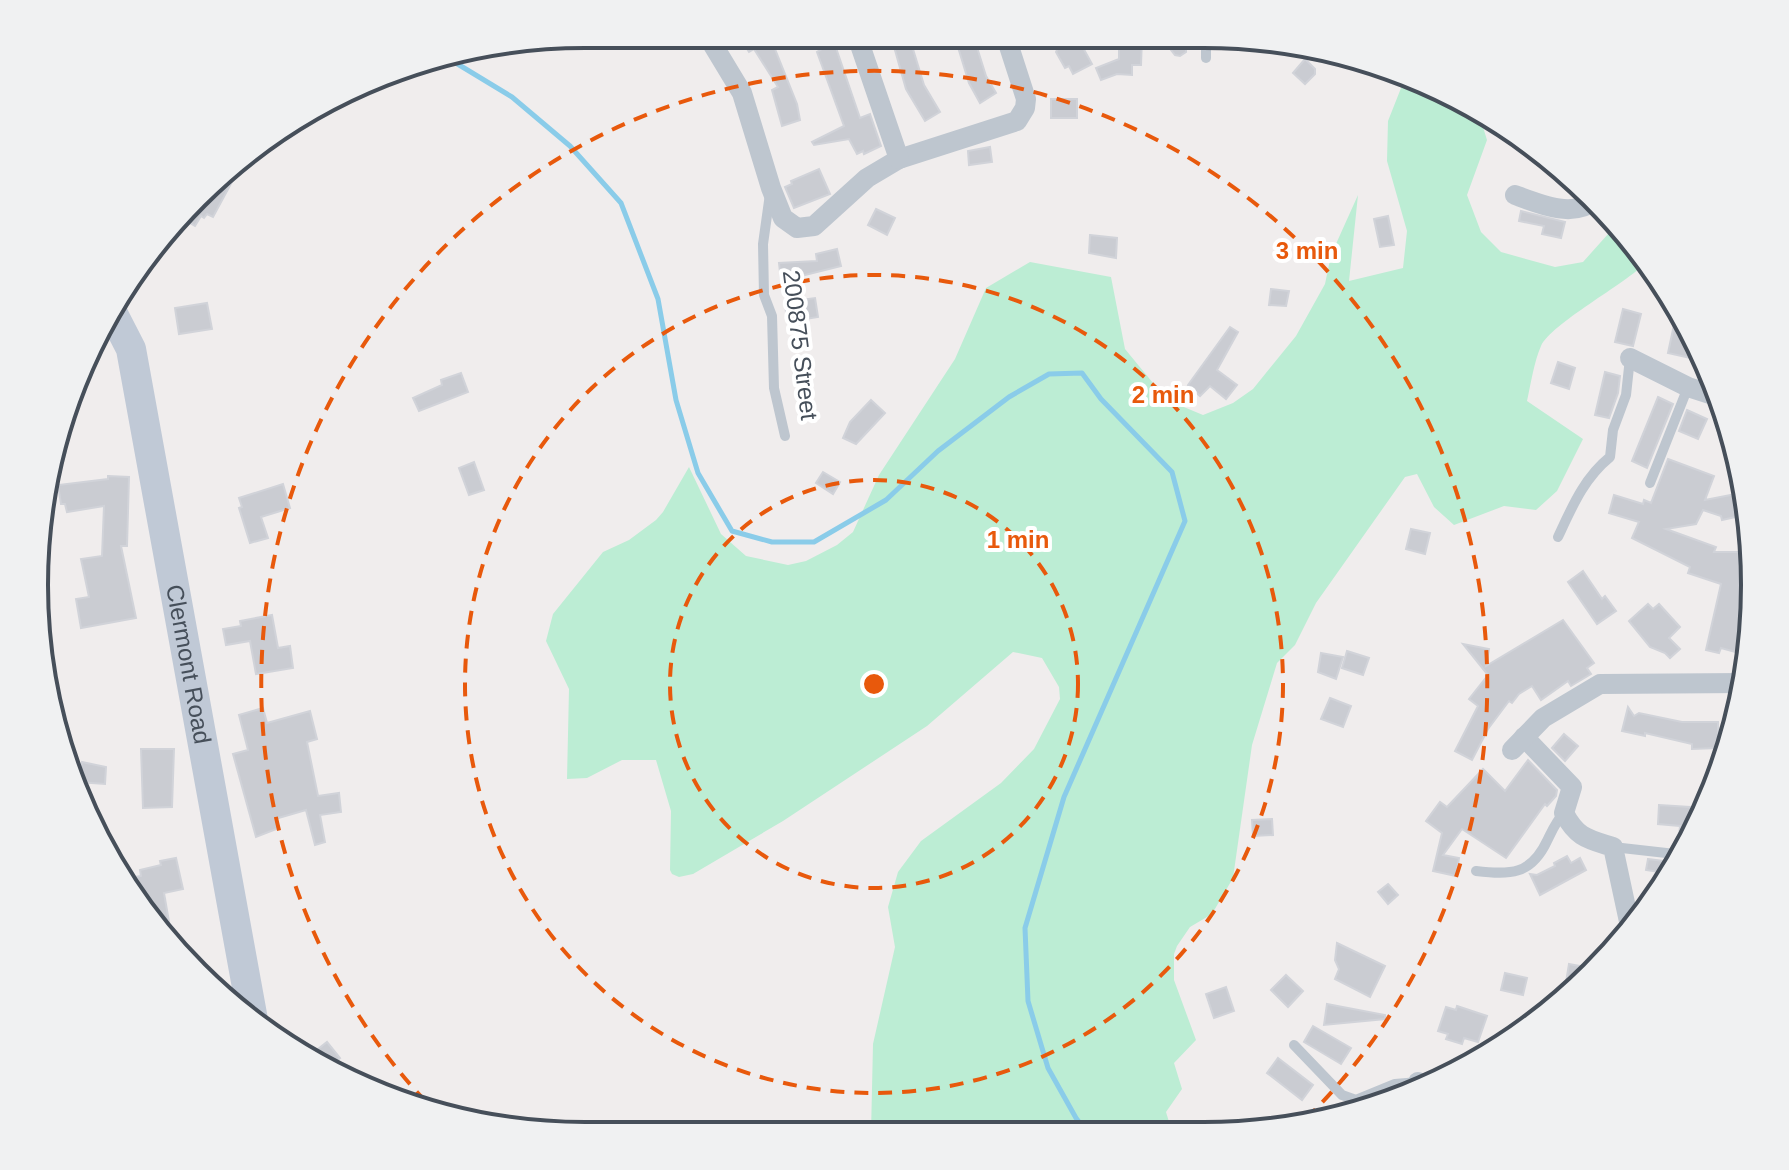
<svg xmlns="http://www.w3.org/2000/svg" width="1789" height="1170" font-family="Helvetica,sans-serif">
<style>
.green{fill:#bcedd4}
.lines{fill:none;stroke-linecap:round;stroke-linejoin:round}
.stream{stroke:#8acce9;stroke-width:5}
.building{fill:#caccd2;stroke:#d1d3d9;stroke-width:2}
.lane{stroke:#bec6cf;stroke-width:10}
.street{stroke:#bec6cf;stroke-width:20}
.secondary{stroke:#c0c9d6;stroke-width:30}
.ring{fill:none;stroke:#e8590c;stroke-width:4;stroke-dasharray:14 10}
.labels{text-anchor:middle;stroke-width:8;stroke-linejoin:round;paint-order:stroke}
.street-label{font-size:24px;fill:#464f5a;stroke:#fff}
.rim{fill:none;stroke:#464f5a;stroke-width:4}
.centre{fill:#e8590c;stroke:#fff;stroke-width:4}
.ring-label{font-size:24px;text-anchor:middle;font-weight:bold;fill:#e8590c;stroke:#fff;stroke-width:8;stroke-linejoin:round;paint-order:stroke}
</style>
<rect width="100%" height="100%" fill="#f0eded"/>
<!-- green -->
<path class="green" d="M1405 78 1447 91 1478 111 1487 140 1467 195 1481 232 1501 252 1555 267 1583 262 1617 224 1648 261C1624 285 1552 323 1541 346 1534 362 1531 383 1527 401L1583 439 1557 491 1536 510 1504 506 1454 525 1434 507 1417 474 1405 477 1316 603 1295 645 1277 663 1252 745 1233 878 1212 914 1190 927 1177 946 1174 954V980L1196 1040 1174 1063 1182 1089 1166 1112 1173 1135 871 1133 873 1044 895 947 888 907 898 872 921 841 1001 783 1034 749 1060 699 1059 687 1042 658 1013 652 927 726 783 821 693 874 679 877 672 874 670 870 671 811 656 760H622L587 778 567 779 569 689 546 641 553 614 603 552 629 540 656 520 663 512 689 467 721 534 746 556 788 565 806 561 837 545 853 532 879 475 955 359 986 288 1030 262 1111 277 1125 349 1167 400 1203 415 1233 403 1253 389 1296 336 1325 284 1331 255 1358 195 1349 281 1403 268 1407 231 1387 161 1388 121Z"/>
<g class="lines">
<!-- stream -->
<polyline class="stream" points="446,57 512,97 570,146 621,203 658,299 676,400 698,473 732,531 772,542 814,542 886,500 938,451 1009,397 1049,374 1082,373 1101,399 1172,472 1185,521 1064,797 1025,928 1028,1001 1048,1068 1076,1118 1088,1134"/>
</g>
<!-- building -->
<g class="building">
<polygon points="746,35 776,35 771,39 797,104 800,120 782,126 772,90 778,87 754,49 749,52 741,39"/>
<polygon points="891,36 909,36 924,85 940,112 925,121 906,89"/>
<polygon points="1119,38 1142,38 1141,65 1132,65 1132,75 1117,74 1101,80 1096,68 1119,59"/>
<polygon points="975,41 986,76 996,93 980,103 969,83 958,47"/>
<polygon points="1071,41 1074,47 1081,44 1092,64 1073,74 1069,66 1065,68 1056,52 1058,48"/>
<polygon points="1164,41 1183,41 1186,45 1186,52 1180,56 1175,55"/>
<polygon points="834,42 860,118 870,114 881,146 864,154 863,151 857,154 849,139 814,145 812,142 844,126 817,52"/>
<polygon points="1305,59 1315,69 1315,74 1305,84 1293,73"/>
<rect x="1051" y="99" width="26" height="19"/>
<polygon points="990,147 992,162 969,165 968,151"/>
<polygon points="238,165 240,167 213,217 207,214 204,218 201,216 195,226 181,218"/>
<polygon points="819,169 830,194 794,208 785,187 792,184 791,181"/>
<polygon points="876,209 895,218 887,235 868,225"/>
<polygon points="1521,211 1565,222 1561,238 1542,234 1544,226 1519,221"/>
<polygon points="1388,216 1394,245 1380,247 1374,219"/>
<polygon points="1090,235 1117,238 1116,258 1089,253"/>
<polygon points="837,249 841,266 781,281 779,263 817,261 816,254"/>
<polygon points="1271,289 1289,291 1286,306 1269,305"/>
<polygon points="815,298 818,317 787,322 785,302"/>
<polygon points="207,303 212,329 179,334 175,308"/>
<polygon points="1623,309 1641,314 1633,346 1615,342"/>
<polygon points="1675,320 1686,322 1698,342 1713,382 1698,377 1704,361 1668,353"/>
<polygon points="1230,327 1238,332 1217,370 1237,385 1226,399 1210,386 1200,396 1188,385"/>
<polygon points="1558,362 1575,368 1569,389 1551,383"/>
<polygon points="1605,372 1620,376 1618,393 1609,418 1595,415"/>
<polygon points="461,373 468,392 419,411 413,398 442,385 441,380"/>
<polygon points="1658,397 1673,404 1647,468 1632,461"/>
<polygon points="871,400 885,413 856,444 843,438 850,422"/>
<polygon points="1687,410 1707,419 1698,439 1679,431"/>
<polygon points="1668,459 1714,476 1705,500 1736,494 1740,516 1722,520 1721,516 1703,510 1696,524 1666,529 1716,547 1714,552 1745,552 1745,598 1752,601 1752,613 1744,636 1751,638 1750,656 1721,648 1719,653 1706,650 1721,584 1688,573 1690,567 1632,538 1639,522 1609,513 1614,495 1643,504 1644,500 1651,503"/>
<polygon points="474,462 484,490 469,495 459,468"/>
<polygon points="823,472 840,482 833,494 816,483"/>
<polygon points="108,476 129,477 127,546 121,546 136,618 81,628 76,599 89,597 81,559 102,556 104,506 67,512 65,504 61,504 58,485 108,479"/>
<polygon points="283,484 290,508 261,517 268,538 250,543 239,508 242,507 239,498"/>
<polygon points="1411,529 1430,533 1425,554 1406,549"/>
<polygon points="1583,571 1602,599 1605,596 1616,611 1597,624 1568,582"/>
<polygon points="1648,604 1653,609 1659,604 1680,627 1669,638 1680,649 1670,658 1665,653 1650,647 1629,621"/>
<polygon points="272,615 278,648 290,646 293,668 256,674 250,641 226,645 223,629 241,626 240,621"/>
<polygon points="1563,620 1594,663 1587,668 1591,674 1571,686 1568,681 1541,700 1532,686 1519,694 1512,703 1509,701 1488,729 1472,760 1455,751 1478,706 1469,699 1488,675 1463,644 1489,649 1486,666"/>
<polygon points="1347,651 1369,658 1363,675 1342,668"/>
<polygon points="1321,653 1343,657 1336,679 1318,672"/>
<polygon points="1330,698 1351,706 1343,727 1321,719"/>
<polygon points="1628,707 1634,716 1639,713 1682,722 1718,722 1718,748 1692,749 1692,744 1645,733 1645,736 1622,731"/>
<polygon points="263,708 267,723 310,711 317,739 307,742 318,796 339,793 341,812 320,815 325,842 315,845 306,810 275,819 279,828 256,837 233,754 248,750 239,715"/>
<polygon points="1564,734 1578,746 1565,761 1552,748"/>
<polygon points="141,749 174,749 172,807 143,808"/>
<polygon points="1528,760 1557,790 1556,796 1547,806 1545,804 1506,858 1462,829 1443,855 1459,858 1456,876 1433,871 1442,833 1426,821 1440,802 1447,807 1483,769 1505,791"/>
<polygon points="82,762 106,767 105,784 78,782"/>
<polygon points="1659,805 1705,808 1687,848 1678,846 1680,826 1658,824"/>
<polygon points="1272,819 1273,835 1253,836 1252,820"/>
<polygon points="1567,856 1571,863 1580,858 1586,870 1540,895 1530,874 1537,875 1555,866 1554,863"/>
<polygon points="176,858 183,889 164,893 172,939 123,879 141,876 140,870 161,865 160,861"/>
<polygon points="1648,859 1680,863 1671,874 1646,870"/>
<polygon points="1388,884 1398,895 1388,904 1378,892"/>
<polygon points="1337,943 1385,966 1370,997 1335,979 1339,969 1335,960"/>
<polygon points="1569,964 1597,969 1579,985 1566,982"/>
<polygon points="1505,973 1527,978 1523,995 1501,990"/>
<polygon points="1286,975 1303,991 1288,1007 1271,990"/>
<polygon points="1226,987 1234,1011 1214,1018 1206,994"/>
<polygon points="1327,1004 1385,1015 1385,1019 1324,1025"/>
<polygon points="1457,1006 1487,1016 1478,1042 1464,1038 1462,1044 1446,1039 1448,1034 1438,1031 1446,1007 1456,1010"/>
<polygon points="1313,1026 1351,1048 1341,1064 1304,1042"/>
<polygon points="327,1042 340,1058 326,1069 308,1057"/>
<polygon points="1278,1058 1313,1085 1302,1100 1267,1073"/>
</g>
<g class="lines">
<!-- lane -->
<g class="lane">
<polyline points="1206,58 1206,38"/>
<polyline points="770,194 763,244 764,295 772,316 774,388 785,436"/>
<polyline points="1658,282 1660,280"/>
<polyline points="1650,483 1688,387"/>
<path d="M1558 537C1572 507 1584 478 1610 457L1613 430 1626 395 1630 358"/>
<polyline points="1613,847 1684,855"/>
<path d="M1476 871C1510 875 1531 875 1547 841 1552 831 1556 821 1564 813"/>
<polyline points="1294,1045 1342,1095 1356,1100 1395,1084 1418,1082"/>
</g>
<!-- street -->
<g class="street">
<polyline points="707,35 742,93 771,188 783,218 797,228 814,226 867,178 899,159 1017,121 1025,108 1026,99 1006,37"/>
<polyline points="857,36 899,159"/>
<path d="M1515 195C1539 204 1573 219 1595 200"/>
<polyline points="1630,358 1688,387 1719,397"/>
<path d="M1524 737 1572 787 1564 813C1577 838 1588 839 1613 847L1631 931"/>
<polyline points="1512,750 1543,718 1600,684 1744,683"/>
<polyline points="1418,1082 1428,1086"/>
</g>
<!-- secondary -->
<path class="secondary" id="s1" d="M112 312 131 349 253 1020"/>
</g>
<!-- distance rings -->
<g class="ring">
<circle cx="874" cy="684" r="204"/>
<circle cx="874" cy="684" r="409"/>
<path d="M426 1102A613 613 0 1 1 1304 1121"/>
</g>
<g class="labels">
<!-- street labels -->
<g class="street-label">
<text transform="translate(800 345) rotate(83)" y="8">200875 Street</text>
<text dy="8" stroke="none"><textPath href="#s1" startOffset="362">Clermont Road</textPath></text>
</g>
</g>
<!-- crop -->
<path d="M0 0H1789V1170H0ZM585 48H1204A537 537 0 0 1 1741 585V585A537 537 0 0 1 1204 1122H585A537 537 0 0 1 48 585V585A537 537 0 0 1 585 48Z" fill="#f0f1f2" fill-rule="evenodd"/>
<path class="rim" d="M585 48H1204A537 537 0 0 1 1741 585V585A537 537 0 0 1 1204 1122H585A537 537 0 0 1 48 585V585A537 537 0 0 1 585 48Z"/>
<circle cx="874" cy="684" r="12" class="centre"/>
<g class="ring-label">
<text x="1307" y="259">3 min</text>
<text x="1163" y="403">2 min</text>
<text x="1018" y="548">1 min</text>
</g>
</svg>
